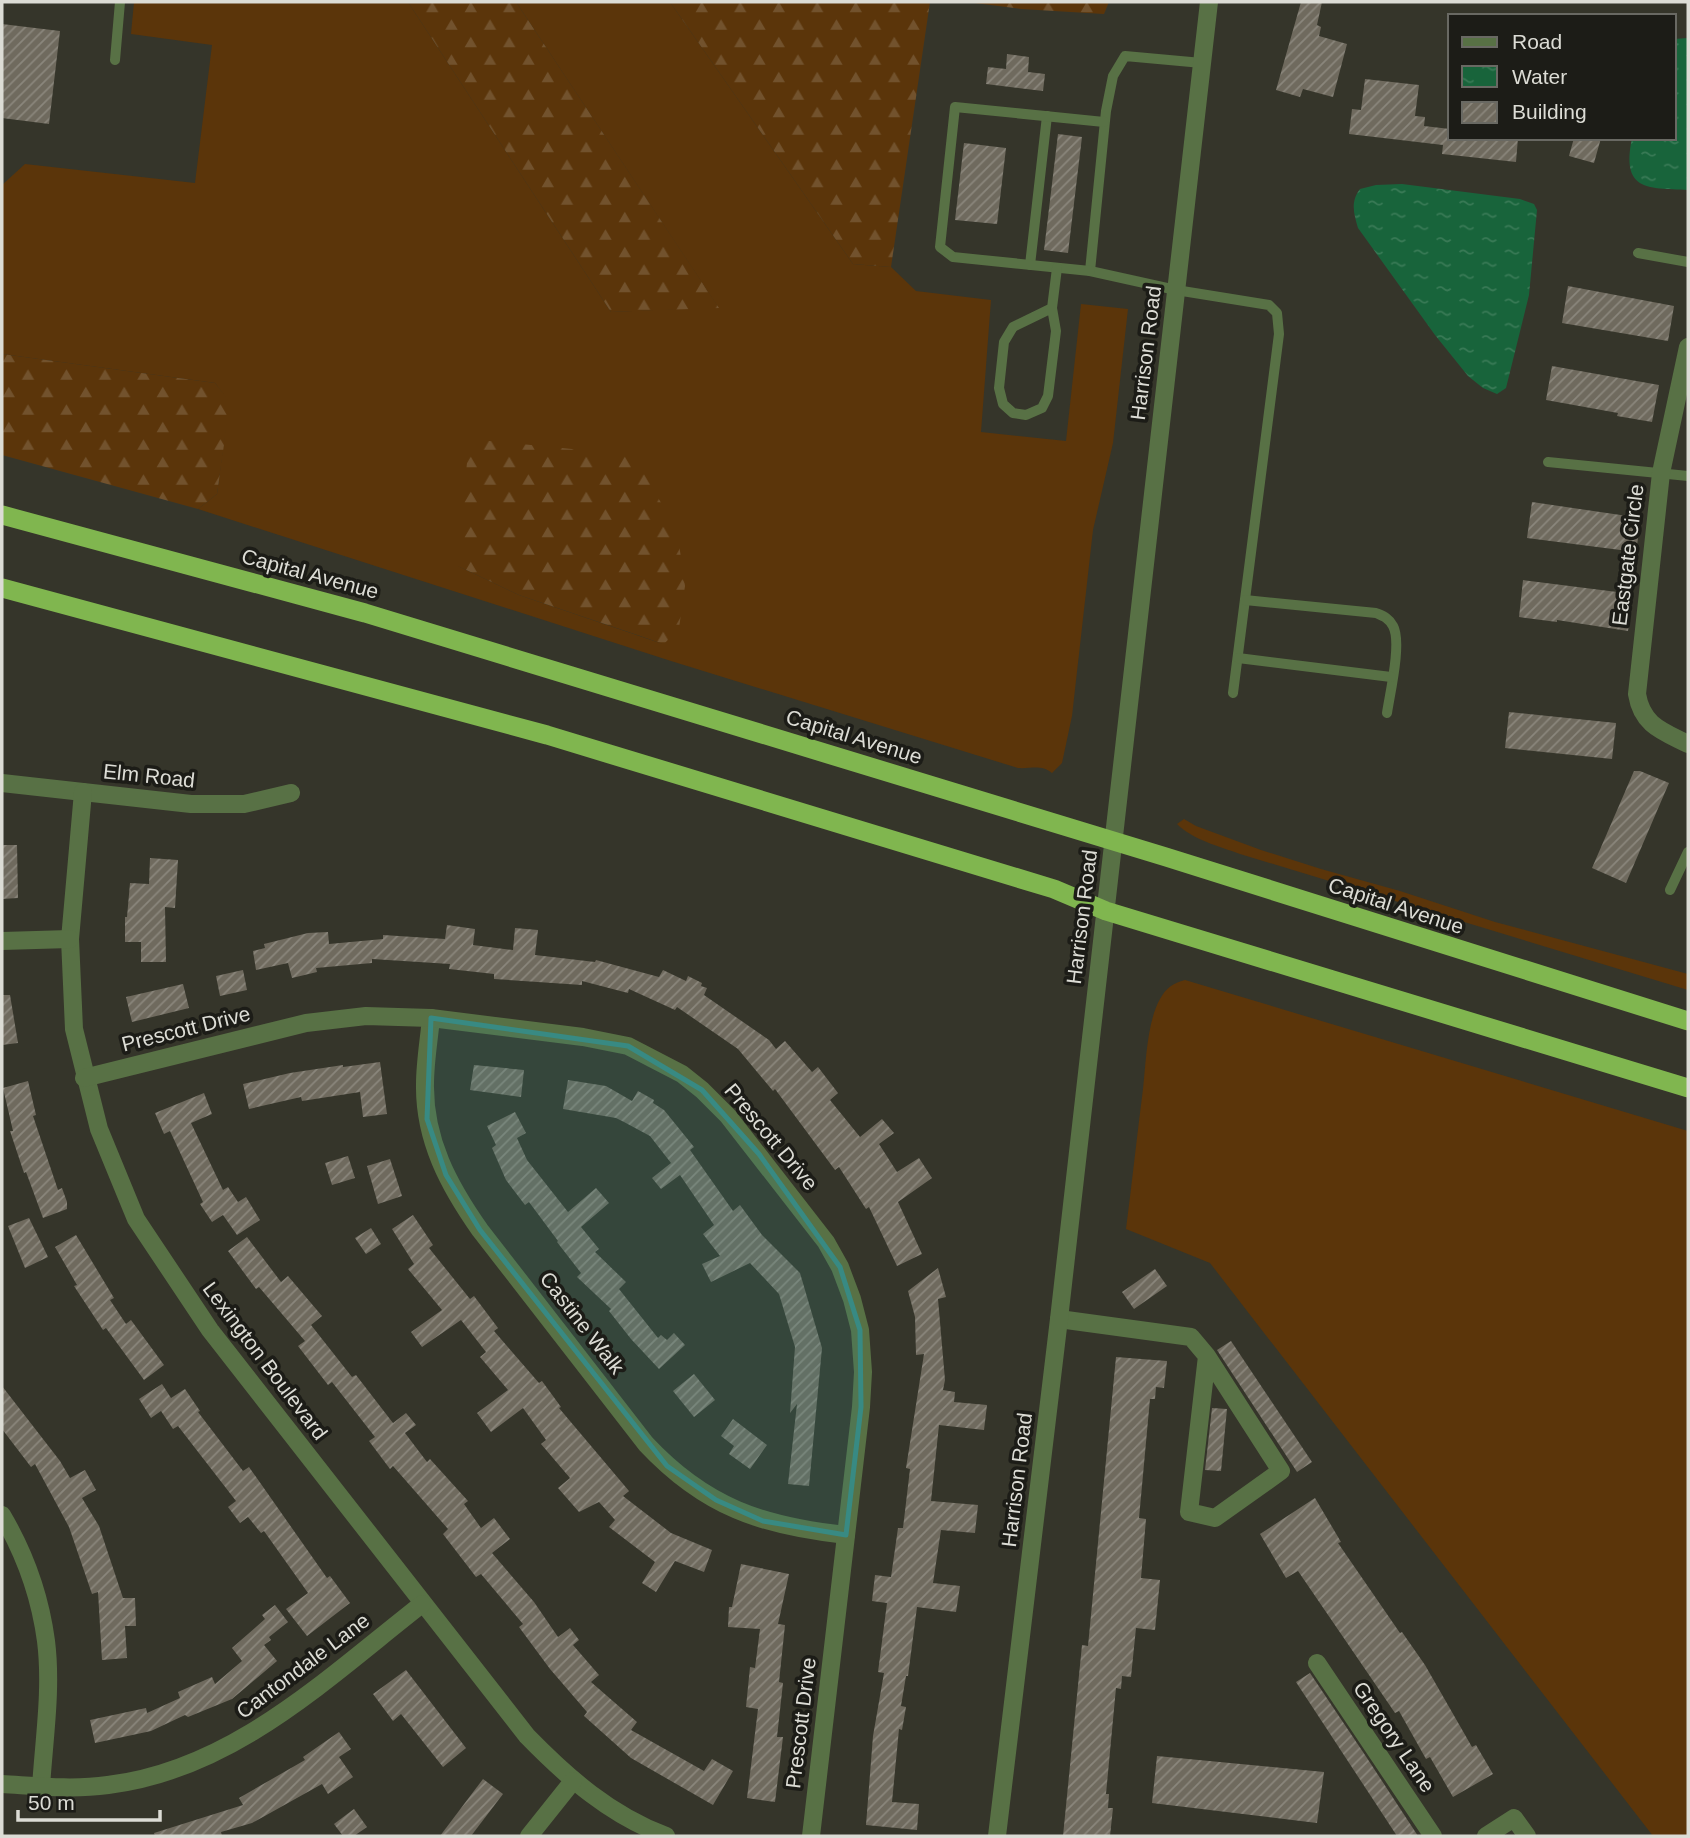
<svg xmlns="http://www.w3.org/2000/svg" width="1690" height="1838" font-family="Arial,sans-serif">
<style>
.grass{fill:#5b350a;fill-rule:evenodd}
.forest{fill:url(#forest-firs)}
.water{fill:url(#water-ripples)}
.building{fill:url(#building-hatch)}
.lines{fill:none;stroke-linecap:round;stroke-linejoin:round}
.service{stroke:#587145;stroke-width:10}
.minor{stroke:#587145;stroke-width:18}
.tertiary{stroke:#587145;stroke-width:18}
.trunk{stroke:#80b64f;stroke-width:19}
.marked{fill:#388a83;fill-opacity:0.2;stroke:#388a83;stroke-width:5;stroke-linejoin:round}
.labels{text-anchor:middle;stroke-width:7;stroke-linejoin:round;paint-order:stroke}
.street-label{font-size:21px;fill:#dcdcd5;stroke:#1c1c17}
</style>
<defs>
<pattern id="forest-firs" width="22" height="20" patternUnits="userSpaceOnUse" patternTransform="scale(1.75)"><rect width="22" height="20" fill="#5b350a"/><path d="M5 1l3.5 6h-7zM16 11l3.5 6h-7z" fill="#72522d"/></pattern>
<pattern id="water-ripples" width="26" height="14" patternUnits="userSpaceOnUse" patternTransform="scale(1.75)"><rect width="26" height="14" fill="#18643b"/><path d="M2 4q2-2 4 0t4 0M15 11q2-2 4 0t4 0" fill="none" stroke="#397a56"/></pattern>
<pattern id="building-hatch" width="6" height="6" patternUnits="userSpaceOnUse" patternTransform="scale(1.75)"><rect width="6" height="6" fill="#6f6a5e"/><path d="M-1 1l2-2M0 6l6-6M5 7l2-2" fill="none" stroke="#8a867c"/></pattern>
</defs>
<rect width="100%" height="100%" fill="#35352a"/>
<!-- grass -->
<g class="grass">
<path d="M134 2H408L611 312 718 307 516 2H670L853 264 891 267 916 291 991 300 981 432 1066 441 1081 304 1128 309 1113 443 1093 530 1072 716 1062 763 1052 773C1041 764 1031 769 1018 768L671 661 198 509 217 494 229 402 215 383 2 354V185L25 164 195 183 212 45 131 34ZM458 566 663 644 519 595Z"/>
<path d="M1184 819 1196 826 1261 850 1321 869 1400 891 1495 922 1688 974V990L1240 854C1219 846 1193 840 1177 824Z"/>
<path d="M1185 980 1688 1131V1836H1653L1210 1263 1126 1229C1132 1182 1137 1136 1143 1089 1146 1062 1147 1022 1160 999 1166 988 1173 983 1185 980Z"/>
</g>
<!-- forest -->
<g class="forest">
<polygon points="408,2 516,2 719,308 611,312"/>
<polygon points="670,2 930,2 891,267 853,264"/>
<polygon points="967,2 1109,2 1104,14 1021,9"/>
<polygon points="2,354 215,383 230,402 217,494 198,509 2,455"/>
<polygon points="469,439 633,455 677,530 685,586 679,628 664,644 519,595 458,566"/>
</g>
<!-- water -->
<g class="water">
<path d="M1688 38V190C1647 188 1621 191 1632 138H1674V39Z"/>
<path d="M1402 184 1520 199 1534 204 1537 210 1529 295 1506 388 1497 394 1483 388 1468 376 1435 335 1358 228C1354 214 1350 202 1360 189L1376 185Z"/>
</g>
<!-- building -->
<g class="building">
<polygon points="1301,2 1322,2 1317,25 1321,27 1319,36 1347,44 1333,97 1303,89 1300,97 1276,90"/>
<polygon points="2,24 60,31 49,124 2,118"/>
<polygon points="1007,54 1029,57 1028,72 1045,74 1043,91 986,84 988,67 1006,69"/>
<polygon points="1365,79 1419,85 1415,116 1425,117 1424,126 1450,129 1450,138 1518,138 1516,162 1442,154 1443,145 1349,134 1352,109 1361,110"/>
<polygon points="1058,134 1082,137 1068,253 1044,250"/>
<polygon points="1574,138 1601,138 1594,163 1569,156"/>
<polygon points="964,143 1006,148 997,224 955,220"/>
<polygon points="1568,286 1674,306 1668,341 1562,323"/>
<polygon points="1552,366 1659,385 1652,422 1617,416 1618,413 1546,400"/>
<polygon points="1532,502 1641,518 1636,552 1527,538"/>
<polygon points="1523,580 1633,594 1628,631 1557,620 1557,622 1519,617"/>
<polygon points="1509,712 1616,723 1612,759 1505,748"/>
<polygon points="1634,771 1640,771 1669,783 1626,883 1592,868"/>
<polygon points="2,845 17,845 18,898 2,899"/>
<polygon points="150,858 178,860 175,908 165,907 166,962 141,962 141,942 125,942 125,917 127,917 130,883 149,884"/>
<polygon points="447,925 475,929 473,945 513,950 515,928 538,930 535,955 595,962 596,960 659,977 663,970 686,981 688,976 702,983 701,986 707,988 704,995 769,1040 776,1049 785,1041 812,1072 818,1067 838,1093 830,1100 860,1137 882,1119 894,1133 879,1144 897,1172 919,1158 932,1178 898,1202 922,1254 897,1266 869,1207 866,1209 839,1167 835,1170 775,1089 773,1091 738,1049 677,1007 675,1010 629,989 628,993 582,981 582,985 494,979 494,974 449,969 450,964 372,959 372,963 316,968 317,972 292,978 288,963 256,970 253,951 265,948 264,944 308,933 328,932 329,944 383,939 383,935 445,939"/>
<polygon points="243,970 247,990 220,996 216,976"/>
<polygon points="183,984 189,1008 132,1022 126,997"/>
<polygon points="2,995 10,995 18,1043 2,1045"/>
<polygon points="380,1062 387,1114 363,1117 360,1092 302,1101 301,1097 249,1109 243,1084 290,1073 343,1065 343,1067"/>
<polygon points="474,1065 524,1070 521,1097 470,1090"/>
<polygon points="568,1080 606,1086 632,1101 638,1091 654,1100 653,1103 664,1110 694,1147 690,1150 733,1211 740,1205 762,1235 800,1273 822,1348 809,1486 788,1484 797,1404 790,1413 795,1347 779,1294 750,1263 711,1282 702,1264 720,1256 703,1234 714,1225 680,1175 661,1189 652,1178 671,1163 650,1136 624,1122 616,1118 563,1109"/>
<polygon points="28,1081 36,1115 33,1116 58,1190 62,1188 67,1202 67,1209 43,1218 26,1172 24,1173 10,1131 13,1131 3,1088"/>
<polygon points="204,1093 212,1114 191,1123 223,1190 228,1187 238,1202 246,1197 260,1220 237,1235 223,1215 212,1222 200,1204 203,1202 170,1131 164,1134 155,1113"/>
<polygon points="515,1112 526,1133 517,1138 527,1160 568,1212 596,1188 609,1203 581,1227 599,1249 595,1252 626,1282 619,1289 658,1338 661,1335 667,1340 674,1333 685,1345 659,1369 631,1339 609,1311 611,1309 577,1277 581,1273 557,1242 558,1241 529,1202 525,1205 506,1180 492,1148 496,1145 487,1126"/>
<polygon points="348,1156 355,1178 332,1185 325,1163"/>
<polygon points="390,1159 402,1196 378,1204 367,1166"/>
<polygon points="413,1215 433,1245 429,1248 470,1299 474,1296 498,1328 494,1331 539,1383 542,1381 561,1407 559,1408 629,1491 623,1496 671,1533 712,1550 704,1572 675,1561 656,1592 642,1583 655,1562 609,1527 615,1520 599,1502 579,1512 558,1488 570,1478 541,1444 546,1440 523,1408 491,1432 477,1413 508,1390 480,1357 486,1352 461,1320 422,1347 411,1332 442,1310 408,1269 414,1264 392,1229"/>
<polygon points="29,1218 48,1257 25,1268 8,1226"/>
<polygon points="371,1228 381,1244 366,1254 355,1238"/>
<polygon points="76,1235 114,1298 110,1300 126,1324 131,1320 164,1365 144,1380 106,1328 103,1330 74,1286 77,1285 55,1247"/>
<polygon points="247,1237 281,1282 288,1276 322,1316 311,1325 352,1377 356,1375 393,1423 406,1413 416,1425 405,1433 427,1462 430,1459 468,1501 464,1504 481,1528 494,1518 510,1539 492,1553 534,1602 558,1637 570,1628 579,1640 573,1645 599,1675 591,1682 637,1722 631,1730 704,1771 712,1759 733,1771 713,1805 631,1758 584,1716 587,1712 550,1669 519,1627 523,1624 481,1574 476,1577 443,1534 448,1529 393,1466 390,1469 369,1441 375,1437 332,1382 328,1385 298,1346 305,1341 259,1287 256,1289 228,1251"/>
<polygon points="938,1268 946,1297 938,1299 945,1380 943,1390 955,1392 954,1402 987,1405 984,1430 939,1425 931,1501 978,1505 975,1533 941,1530 933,1583 960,1586 956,1612 917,1607 908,1676 906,1676 901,1706 906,1707 902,1730 899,1729 892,1802 919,1804 917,1830 866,1825 873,1736 884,1673 878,1672 887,1603 872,1601 875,1575 891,1577 898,1528 903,1528 910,1469 906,1468 924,1354 916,1355 915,1317 908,1291"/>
<polygon points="1155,1269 1167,1286 1134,1309 1122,1292"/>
<polygon points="1231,1341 1312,1462 1297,1472 1217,1350"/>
<polygon points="1116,1357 1167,1361 1164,1388 1156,1387 1155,1399 1150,1399 1139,1518 1146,1519 1141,1578 1160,1580 1155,1630 1136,1628 1131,1677 1122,1676 1121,1689 1116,1688 1106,1794 1109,1794 1108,1808 1113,1808 1110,1836 1063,1836 1082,1645 1088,1646"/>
<polygon points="694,1374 715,1400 694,1417 673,1391"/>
<polygon points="162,1384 171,1398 185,1389 200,1411 198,1412 243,1471 249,1467 327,1578 330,1576 350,1603 307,1636 286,1609 308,1593 264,1531 261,1533 248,1517 240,1523 228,1507 236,1501 178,1426 173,1429 161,1411 151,1418 139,1399"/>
<polygon points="2,1386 60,1461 70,1478 85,1470 96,1490 82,1498 99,1526 123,1598 135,1598 136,1626 125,1626 127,1658 102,1660 98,1592 92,1594 69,1527 35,1464 31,1467 2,1429"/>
<polygon points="1212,1408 1227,1409 1221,1471 1205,1470"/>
<polygon points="733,1419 767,1445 750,1469 729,1454 734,1446 721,1436"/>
<polygon points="1315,1498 1341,1542 1338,1543 1400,1633 1402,1632 1425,1665 1472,1747 1476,1745 1493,1774 1453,1797 1430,1757 1426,1759 1399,1711 1395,1713 1298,1571 1286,1578 1260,1534"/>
<polygon points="741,1564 789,1574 778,1624 785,1625 779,1682 783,1683 777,1737 783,1737 775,1802 747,1798 758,1709 746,1707 750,1667 755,1668 760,1629 728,1627 729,1607 732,1607"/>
<polygon points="275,1605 288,1622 269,1637 271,1640 264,1645 277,1661 232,1699 188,1717 185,1715 151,1731 95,1743 90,1720 146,1708 147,1713 180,1698 178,1692 212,1677 215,1684 242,1661 232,1648 265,1619 262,1615"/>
<polygon points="406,1670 466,1748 443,1767 401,1714 393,1721 373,1694"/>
<polygon points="1310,1673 1365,1755 1418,1836 1397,1836 1296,1682"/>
<polygon points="339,1732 351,1749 339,1757 353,1777 328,1794 322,1784 252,1823 221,1832 222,1836 155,1836 154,1833 243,1805 239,1798 305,1760 303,1757"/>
<polygon points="1157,1756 1324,1772 1317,1823 1152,1803"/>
<polygon points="483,1779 503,1794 471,1836 440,1836"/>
<polygon points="354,1809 367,1827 354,1836 343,1836 334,1824"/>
</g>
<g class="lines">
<!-- service -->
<g class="service">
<polyline points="115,60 120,2"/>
<polyline points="1202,63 1125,56 1113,76 1106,111 1090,271 1176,290 1269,305 1277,313 1279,334 1233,693"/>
<polyline points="1638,253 1688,262"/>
<polyline points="1030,265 1047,116"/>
<polyline points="1090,271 953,257 940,247 955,107 1104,122"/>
<polyline points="1052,308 1013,327 1004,342 999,388 1003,404 1013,413 1026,415 1042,408 1048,396 1056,331 1052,308 1057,268"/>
<polyline points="1548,462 1688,476"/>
<path d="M1245 600 1376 613C1383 616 1389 618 1393 626 1402 642 1390 693 1387 713"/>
<polyline points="1238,658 1391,677"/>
<polyline points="1670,890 1688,852"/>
</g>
<!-- minor -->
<g class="minor">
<path d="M1688 347 1661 473 1637 694C1642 725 1662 731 1688 744"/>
<polyline points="2,783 191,804 244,804 291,793"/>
<path d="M83 792 70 939 74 1029 99 1129 136 1219 210 1330 527 1736C568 1778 610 1815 666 1836"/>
<polyline points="2,941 70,939"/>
<path d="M431 1018C429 1040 425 1062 425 1084 424 1140 449 1186 480 1230L646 1444C705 1507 762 1526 846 1535"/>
<polyline points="84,1078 306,1023 366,1016 431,1018 583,1037 628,1046 682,1074 702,1090 728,1116 826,1242 840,1267 852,1299 860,1330 863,1372 861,1407 811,1836"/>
<polyline points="1059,1319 1191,1337 1207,1356 1189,1512 1215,1518 1281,1471 1207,1356"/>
<path d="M2 1515C25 1554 40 1596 46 1641 52 1689 44 1739 41 1787"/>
<polyline points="1317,1663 1433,1836"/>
<path d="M2 1784C37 1786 72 1790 108 1785 233 1770 327 1678 422 1604"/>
<polyline points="529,1836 573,1781"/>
<polyline points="1486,1836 1514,1818 1527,1836"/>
</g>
<!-- tertiary -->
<polyline class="tertiary" points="997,1836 1059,1319 1209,2"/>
<!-- trunk -->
<g class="trunk">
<polyline points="2,515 365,613 1166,857 1688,1021"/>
<polyline points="2,588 547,735 1054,889 1106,911 1688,1088"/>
</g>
</g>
<!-- marked area -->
<path class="marked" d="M431 1018 628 1046 702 1090 759 1154 840 1267 860 1330 861 1407 846 1535 763 1521 716 1500 667 1466 480 1230 446 1175 427 1119Z"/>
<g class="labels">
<!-- street labels -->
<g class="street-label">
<text transform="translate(1146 353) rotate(-83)" y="7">Harrison Road</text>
<text transform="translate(1628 555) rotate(-83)" y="7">Eastgate Circle</text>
<text transform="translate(310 574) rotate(15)" y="7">Capital Avenue</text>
<text transform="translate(854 737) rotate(17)" y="7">Capital Avenue</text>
<text transform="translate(149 776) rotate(6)" y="7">Elm Road</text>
<text transform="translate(1396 906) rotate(18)" y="7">Capital Avenue</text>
<text transform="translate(1082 917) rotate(-83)" y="7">Harrison Road</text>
<text transform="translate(186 1029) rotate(-14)" y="7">Prescott Drive</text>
<text transform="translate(771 1137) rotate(50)" y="7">Prescott Drive</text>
<text transform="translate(582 1323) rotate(52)" y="7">Castine Walk</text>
<text transform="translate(265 1361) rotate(53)" y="7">Lexington Boulevard</text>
<text transform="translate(1017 1480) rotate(-83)" y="7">Harrison Road</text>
<text transform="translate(303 1666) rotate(-37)" y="7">Cantondale Lane</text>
<text transform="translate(801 1723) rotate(-83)" y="7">Prescott Drive</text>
<text transform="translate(1394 1737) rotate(56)" y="7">Gregory Lane</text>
</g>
</g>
<!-- border -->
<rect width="1690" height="1838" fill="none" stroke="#dcdcd5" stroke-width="7"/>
<!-- legend -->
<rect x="1448" y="14" width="228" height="126" fill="#1c1c17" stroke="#696963" stroke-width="2"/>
<rect x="1462" y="37" width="35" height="10" fill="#587145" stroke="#696963" stroke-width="2"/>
<text x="1512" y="49" font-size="21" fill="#dcdcd5">Road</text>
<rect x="1462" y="66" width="35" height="21" fill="url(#water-ripples)" stroke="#696963" stroke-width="2"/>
<text x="1512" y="84" font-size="21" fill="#dcdcd5">Water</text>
<rect x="1462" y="102" width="35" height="21" fill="url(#building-hatch)" stroke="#696963" stroke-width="2"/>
<text x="1512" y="119" font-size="21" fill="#dcdcd5">Building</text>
<!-- scale -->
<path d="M18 1810v10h142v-10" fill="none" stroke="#dcdcd5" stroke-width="3.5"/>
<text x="28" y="1810" font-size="21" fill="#dcdcd5" stroke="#1c1c17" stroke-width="5" paint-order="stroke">50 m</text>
</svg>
